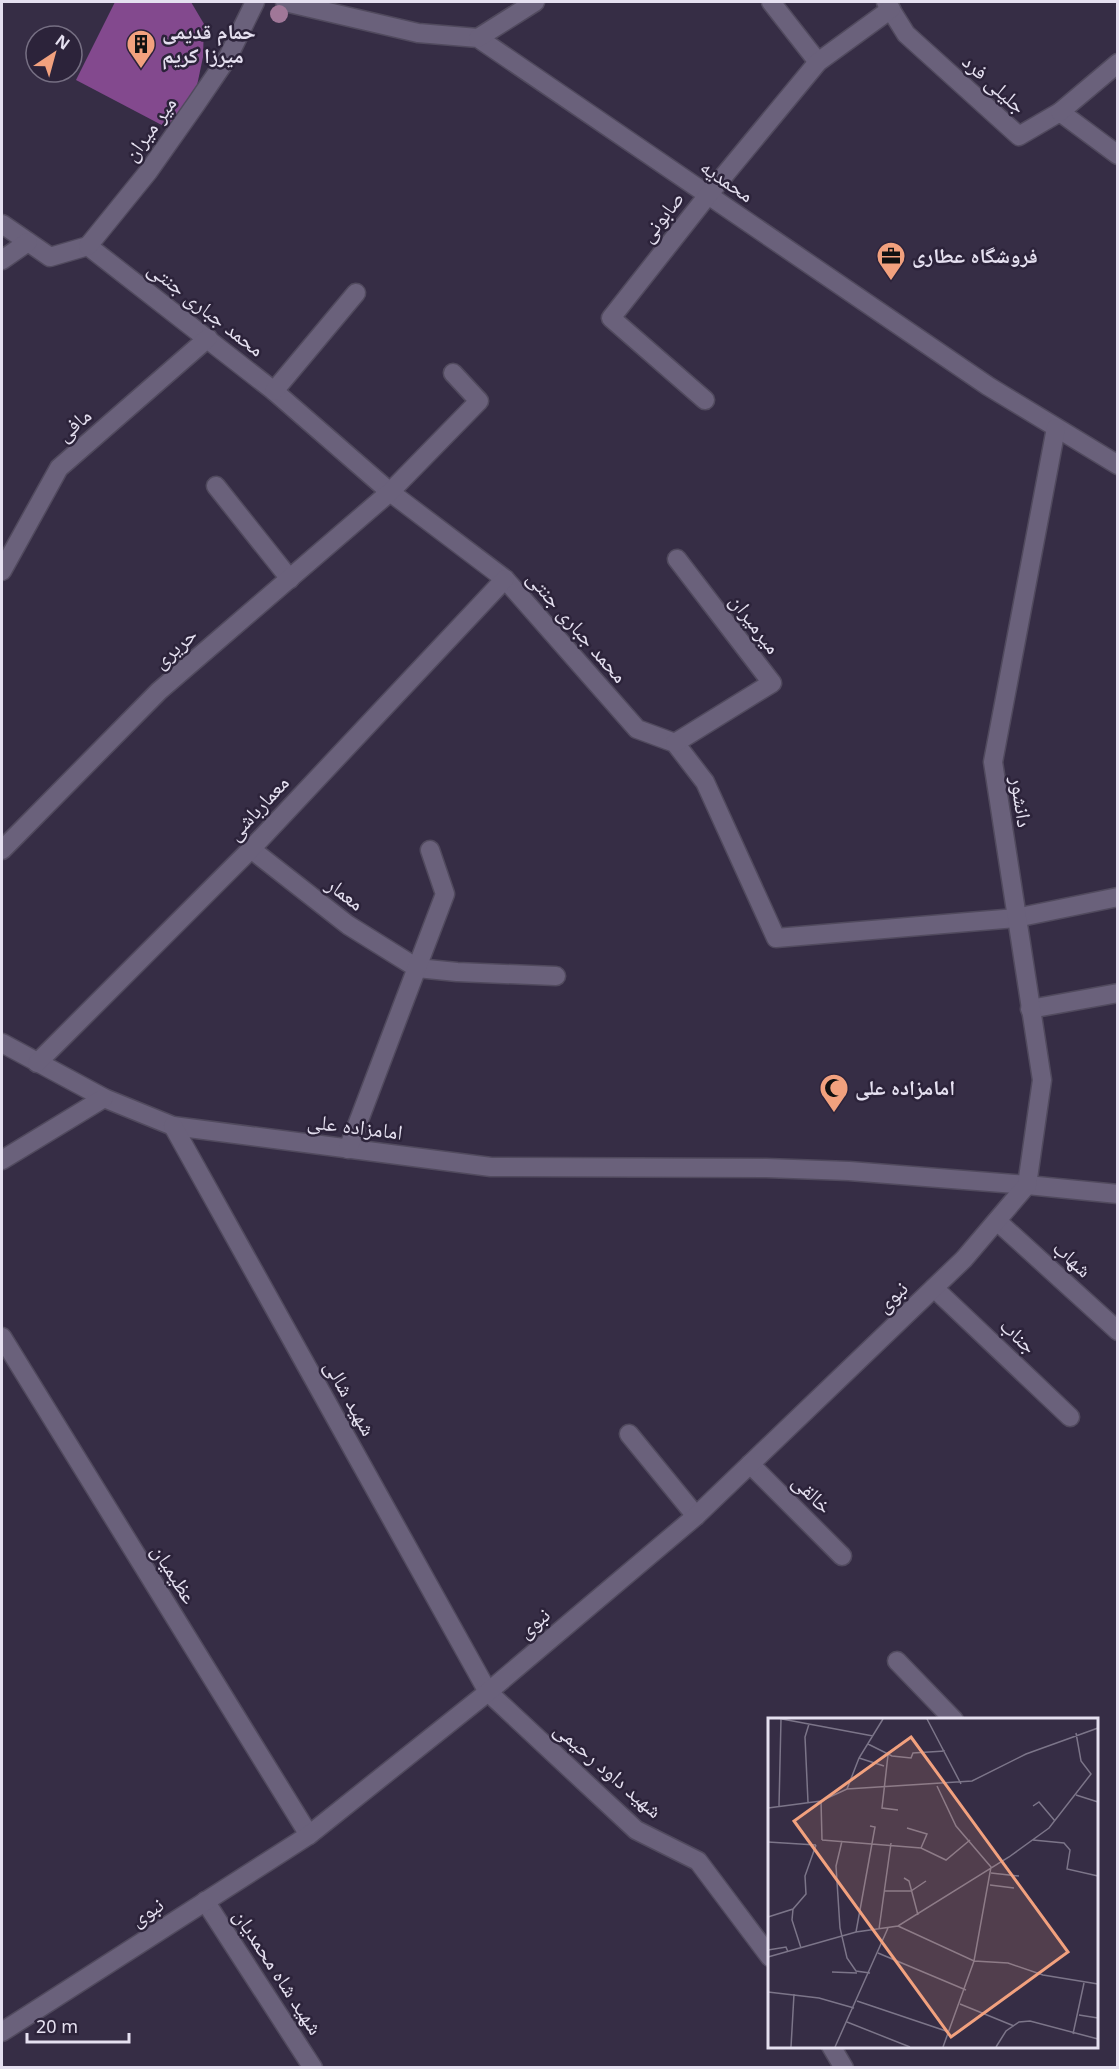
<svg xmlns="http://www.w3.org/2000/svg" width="1119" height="2069" font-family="'Noto Sans','Noto Naskh Arabic',sans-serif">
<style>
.building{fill:#83498e}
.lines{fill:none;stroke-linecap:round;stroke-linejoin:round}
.minor-casing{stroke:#514a5e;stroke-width:21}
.minor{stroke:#6a617b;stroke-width:18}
.tree{fill:#a07798}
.labels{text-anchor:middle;stroke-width:5;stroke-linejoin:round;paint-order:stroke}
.poi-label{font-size:21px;font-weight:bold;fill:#e5e0f0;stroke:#2c233a;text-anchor:start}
.street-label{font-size:21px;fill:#e5e0f0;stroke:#2c233a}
.inset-road{fill:none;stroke:#7c7589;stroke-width:1.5}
.view{fill:#f2a17e;fill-opacity:0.15;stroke:#f2a17e;stroke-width:3}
.inset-edge{fill:none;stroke:#e5e0f0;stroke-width:3}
</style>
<rect width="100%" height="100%" fill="#362d45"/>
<!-- building -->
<polygon class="building" points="115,2 191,2 204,24 203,57 195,95 175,132 76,80"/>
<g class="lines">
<!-- minor casing -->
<g class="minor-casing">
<g id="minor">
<polyline points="285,2 418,33 478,38 988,386 1118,465"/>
<polyline points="771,2 818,62"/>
<polyline points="886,2 906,34 1019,136 1060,112 1118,155"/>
<polyline points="478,38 535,2"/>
<polyline points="1060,112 1118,63"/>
<polyline points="2,224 50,257 88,246"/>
<polyline points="88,246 274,391 390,492 505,579 637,729 675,743 705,782 776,938 1016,918 1118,897"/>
<polyline points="88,246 148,172 196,104 228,57 255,2"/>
<polyline points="2,260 28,242"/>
<polyline points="274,391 356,293"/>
<polyline points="705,400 611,318 708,195 818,62 891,9"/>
<polyline points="216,486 290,579"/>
<polyline points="2,571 59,468 208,338"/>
<polyline points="675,743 772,683 677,559"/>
<polyline points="251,849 348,925 417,968 457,972 556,976"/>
<polyline points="2,850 159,691 390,492 479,401 453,373"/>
<polyline points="1030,1009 1118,993"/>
<polyline points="2,1043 104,1098 173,1126 491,1167 766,1168 849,1171 1027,1185 1118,1194"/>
<polyline points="37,1063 251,849 505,579"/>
<polyline points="173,1126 488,1692 636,1830 698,1861 770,1957"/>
<polyline points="348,1149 445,894 430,850"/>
<polyline points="2,1160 104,1098"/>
<polyline points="997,1221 1118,1331"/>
<polyline points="934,1288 1070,1417"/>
<polyline points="2,1337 309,1835"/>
<polyline points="629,1434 696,1516"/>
<polyline points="750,1464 842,1556"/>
<polyline points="897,1661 954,1720"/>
<polyline points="205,1901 313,2068"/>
<polyline points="2,2032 309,1835 488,1692 696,1516 964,1259 1027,1185 1042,1080 993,762 1056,428"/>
<polyline points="831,2046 844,2068"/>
</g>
</g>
<!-- minor -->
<use href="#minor" class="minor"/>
</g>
<!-- trees -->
<circle class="tree" cx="279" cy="14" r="9"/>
<!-- icons -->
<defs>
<g id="building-pin" transform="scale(1.5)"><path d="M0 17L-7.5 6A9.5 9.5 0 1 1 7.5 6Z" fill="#f2a17e" stroke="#2c233a"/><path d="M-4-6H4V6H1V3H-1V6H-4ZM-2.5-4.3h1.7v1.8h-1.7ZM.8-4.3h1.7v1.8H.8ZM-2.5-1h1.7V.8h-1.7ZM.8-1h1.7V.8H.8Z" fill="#111"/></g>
<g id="office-pin" transform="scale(1.5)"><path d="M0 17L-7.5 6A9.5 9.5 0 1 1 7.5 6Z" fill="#f2a17e" stroke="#2c233a"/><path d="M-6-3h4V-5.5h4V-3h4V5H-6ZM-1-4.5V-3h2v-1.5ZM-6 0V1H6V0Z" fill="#111"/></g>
<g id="mosque-pin" transform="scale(1.5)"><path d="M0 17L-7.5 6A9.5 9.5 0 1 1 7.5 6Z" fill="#f2a17e" stroke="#2c233a"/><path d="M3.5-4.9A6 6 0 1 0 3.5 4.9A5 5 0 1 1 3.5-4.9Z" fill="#111"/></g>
</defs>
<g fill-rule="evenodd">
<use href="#building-pin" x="141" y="44"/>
<use href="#office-pin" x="891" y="256"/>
<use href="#mosque-pin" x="834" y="1088"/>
</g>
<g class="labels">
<!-- poi labels -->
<g class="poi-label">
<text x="162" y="39">حمام قدیمی<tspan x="162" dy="24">میرزا کریم</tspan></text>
<text x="912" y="263">فروشگاه عطاری</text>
<text x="855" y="1095">امامزاده علی</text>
</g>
<!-- street labels -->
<g class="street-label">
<text transform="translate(994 84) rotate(42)" y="7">جلیلی فرد</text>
<text transform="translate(150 129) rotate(-54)" y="7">میر میران</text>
<text transform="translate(727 181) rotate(34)" y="7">محمدیه</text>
<text transform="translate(662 217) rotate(-52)" y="7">صابونی</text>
<text transform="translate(206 309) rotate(38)" y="7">محمد جباری جنتی</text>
<text transform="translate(74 425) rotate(-41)" y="7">مافی</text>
<text transform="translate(755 624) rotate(53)" y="7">میرمیران</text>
<text transform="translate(577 627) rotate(49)" y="7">محمد جباری جنتی</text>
<text transform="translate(175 648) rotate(-41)" y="7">حریری</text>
<text transform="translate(1021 802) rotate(82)" y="7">دانشور</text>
<text transform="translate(258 808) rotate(-47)" y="7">معمارباشی</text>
<text transform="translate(345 894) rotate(37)" y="7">معمار</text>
<text transform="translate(355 1127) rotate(7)" y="7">امامزاده علی</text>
<text transform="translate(1072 1259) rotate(42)" y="7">شهاب</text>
<text transform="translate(892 1297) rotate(-44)" y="7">نبوی</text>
<text transform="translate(1018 1336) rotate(43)" y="7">جناب</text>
<text transform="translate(350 1398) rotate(61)" y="7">شهید شالی</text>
<text transform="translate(812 1494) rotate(45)" y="7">خالقی</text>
<text transform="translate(174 1574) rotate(58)" y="7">عظیمیان</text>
<text transform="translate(534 1623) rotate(-40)" y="7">نبوی</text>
<text transform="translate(608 1770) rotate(41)" y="7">شهید داود رحیمی</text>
<text transform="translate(147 1912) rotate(-33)" y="7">نبوی</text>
<text transform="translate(278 1972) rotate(57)" y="7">شهید شاه محمدیان</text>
</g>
</g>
<!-- overview -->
<g transform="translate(768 1718)">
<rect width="330" height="330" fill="#362d45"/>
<path class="inset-road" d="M14 1 105 18M159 1 193 66M100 26 124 38 143 40 145 35 177 33M120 37 114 90 130 92M91 40 116 48M169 68 188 108 223 149 206 243 175 329M79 71 91 40 115 1M308 77 330 84M53 83 54 122M40 84 37 19 41 6M11 88 13 1M265 88 271 84 287 103M0 90 53 83 79 71 204 63 258 36 330 10M139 110 159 116 153 130M54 122 153 130 178 142 202 122M265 122 296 125 302 132 299 151 330 158M74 123 68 148 72 210 79 240 88 253 102 255M0 124 48 127M223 155 251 158M136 160 141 163 150 197M222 167 246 170M117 173H143L158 163M25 191 24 202 33 230M0 199 25 191 38 176 37 158 48 127M130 208 206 243 240 245 275 257 330 266M111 211 123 125M88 214 107 109 102 108M0 232 18 229 20 234M110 235 198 272M0 239 88 214 130 208 241 139 281 110 323 56 313 43 308 15M64 254 89 255M0 274 51 280 86 290M89 283 181 314M192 286 246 308M311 297 330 300M79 304 142 329M305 316 316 265M23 329 26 276M67 329 120 210M228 329 238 313 251 304 262 303 330 321"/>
<path class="view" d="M143 19 300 234 183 319 26 103Z"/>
<rect width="330" height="330" class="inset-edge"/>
</g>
<!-- border -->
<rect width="1119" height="2069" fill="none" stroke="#e5e0f0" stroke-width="6"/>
<!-- north arrow -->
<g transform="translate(54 54) rotate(36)"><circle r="28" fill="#2c233a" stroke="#766f83" stroke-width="1.5"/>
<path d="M0-4.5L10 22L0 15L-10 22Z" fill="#f2a17e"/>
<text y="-9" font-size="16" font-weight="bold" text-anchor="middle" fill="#e5e0f0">N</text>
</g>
<!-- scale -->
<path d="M27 2033v9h102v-9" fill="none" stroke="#e5e0f0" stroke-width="3"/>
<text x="36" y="2033" font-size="18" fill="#e5e0f0" stroke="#2c233a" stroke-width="4.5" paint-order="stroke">20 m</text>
</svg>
